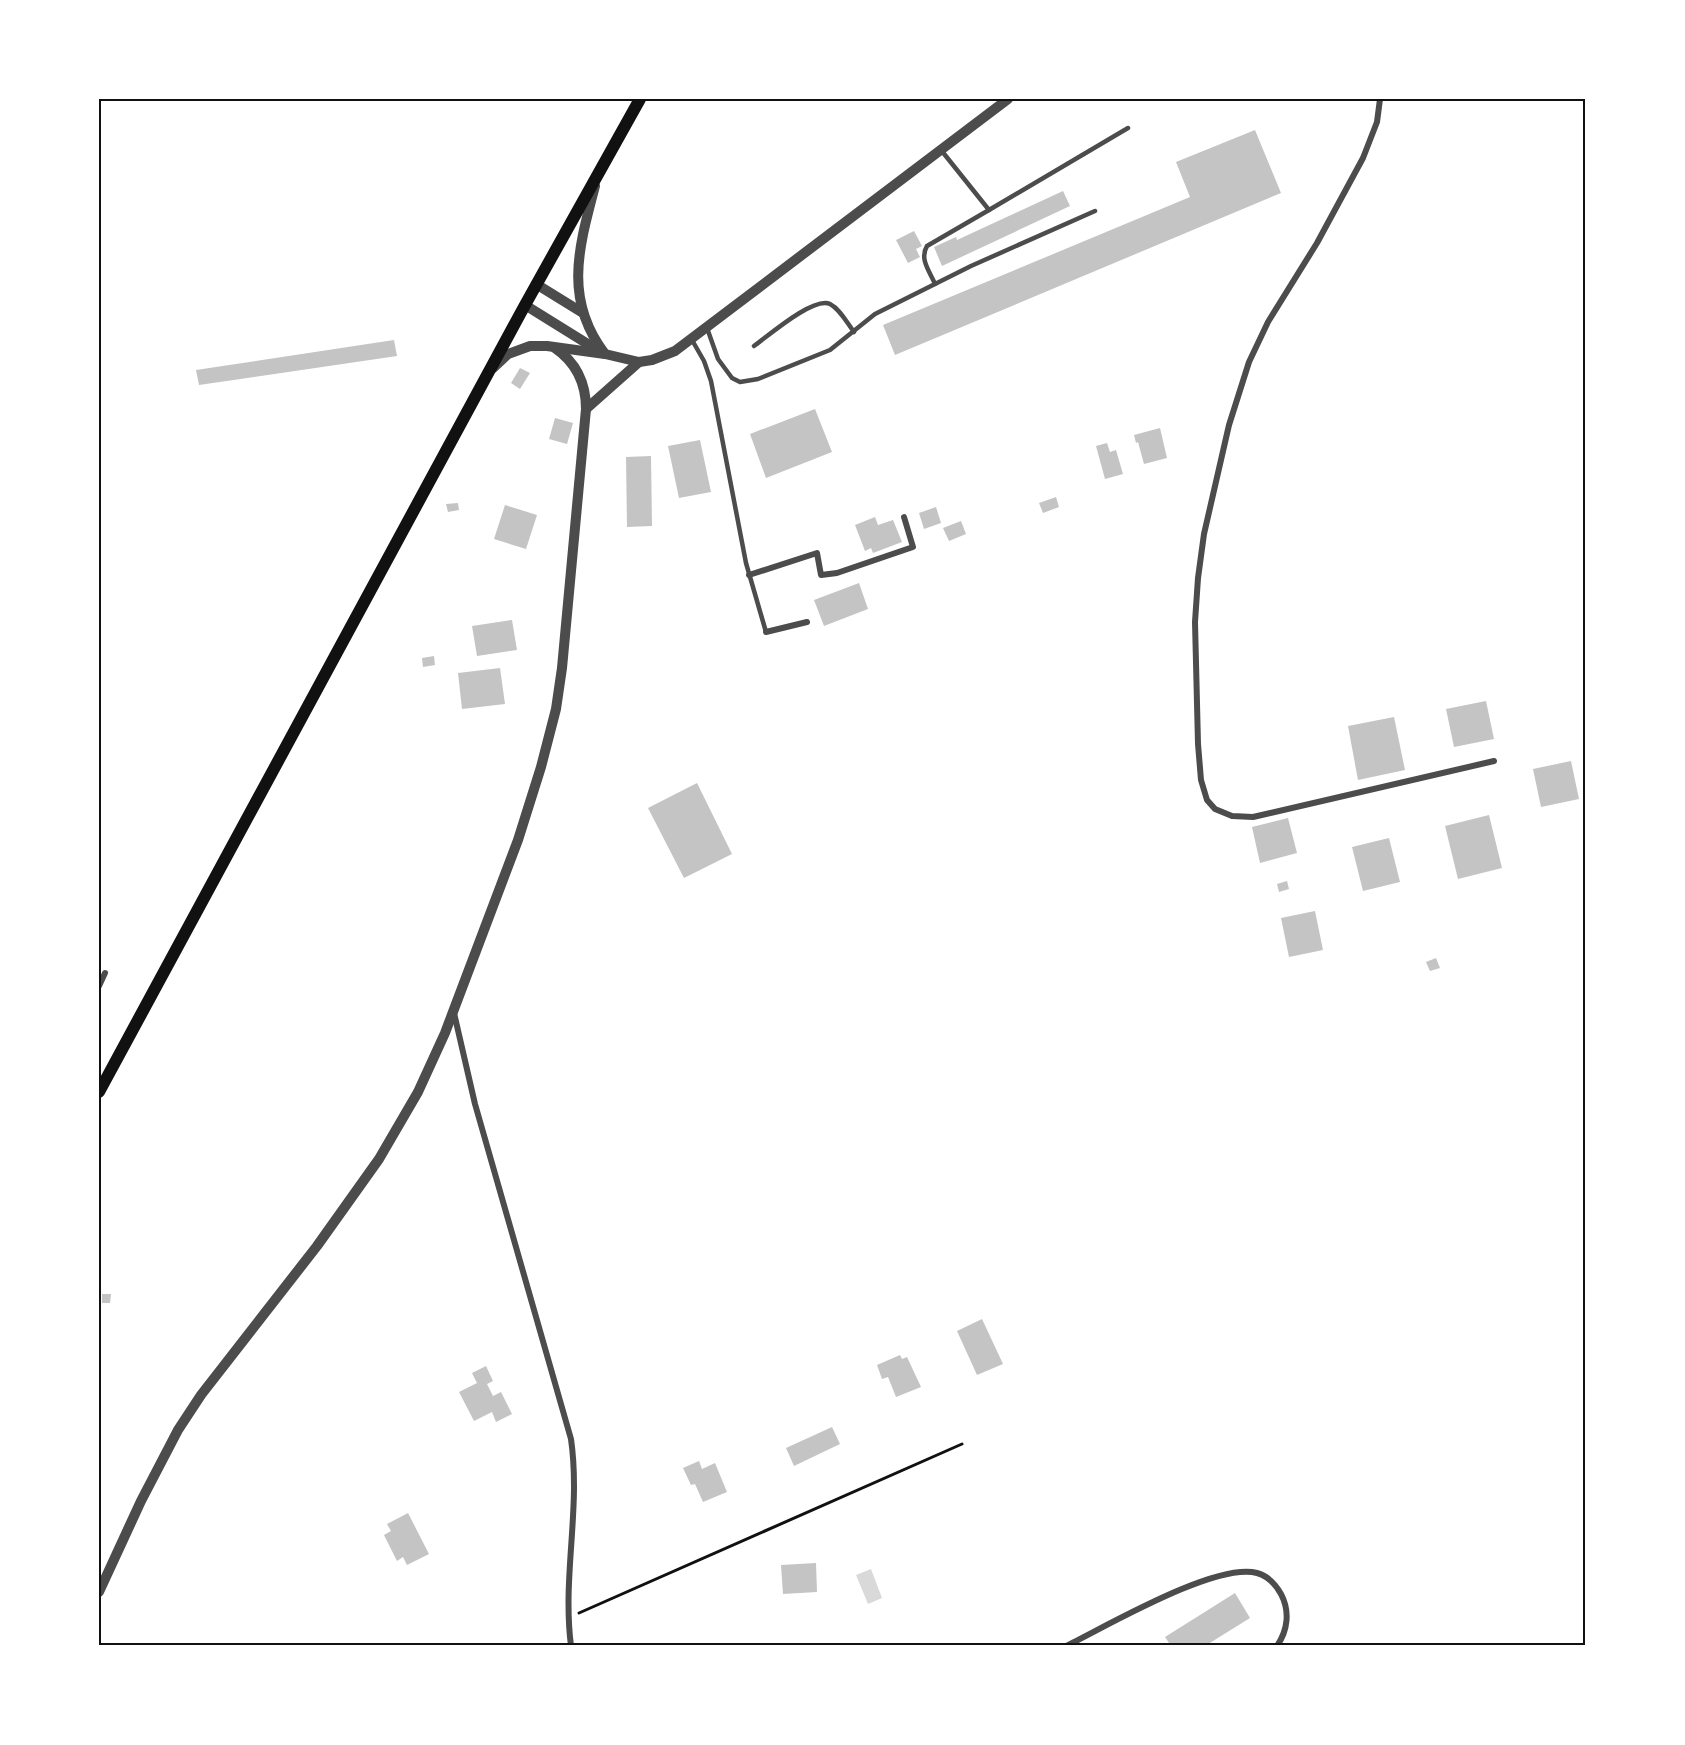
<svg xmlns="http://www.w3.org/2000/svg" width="1685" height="1745" font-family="Poppins,sans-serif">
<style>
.water{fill:#d9d9d9}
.building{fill:#c4c4c4}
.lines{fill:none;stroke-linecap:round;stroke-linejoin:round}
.path{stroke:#111;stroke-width:3}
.service{stroke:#4c4c4c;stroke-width:4.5}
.minor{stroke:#4c4c4c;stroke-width:6}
.tertiary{stroke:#4c4c4c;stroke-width:10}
.secondary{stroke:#111;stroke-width:12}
.neatline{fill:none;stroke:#111;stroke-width:2}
</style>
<rect width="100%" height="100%" fill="#fff"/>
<!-- water -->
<polygon class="water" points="871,1569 882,1598 868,1604 856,1575"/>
<!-- building -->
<g class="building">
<polygon points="1255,130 1281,193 895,355 883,325 1190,197 1176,162"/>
<polygon points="1063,191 1070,206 942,266 934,247 956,237 957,240"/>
<polygon points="914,231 922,246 916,249 920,257 908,263 896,240"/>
<polygon points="394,340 397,356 199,385 196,370"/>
<polygon points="520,368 530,373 520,389 511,383"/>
<polygon points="815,409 832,452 766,478 750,434"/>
<polygon points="555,418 573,423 567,444 549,439"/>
<polygon points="1160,428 1167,458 1144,464 1138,442 1136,443 1134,435"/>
<polygon points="700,440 711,492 679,498 668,446"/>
<polygon points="1107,443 1110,452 1116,450 1123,474 1105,479 1096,446"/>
<polygon points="651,456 652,526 627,527 626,457"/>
<polygon points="1056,497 1059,507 1043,513 1039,503"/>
<polygon points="458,503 459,510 448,512 446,504"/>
<polygon points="505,505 537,515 526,549 494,539"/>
<polygon points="936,507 941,523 924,529 919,513"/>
<polygon points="875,517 878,525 893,520 902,542 873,553 871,548 865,551 855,525"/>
<polygon points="961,521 966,534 949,541 943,528"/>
<polygon points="859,583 868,609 824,626 814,600"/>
<polygon points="512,620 517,650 477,656 472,626"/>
<polygon points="434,656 435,665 423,667 422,658"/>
<polygon points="500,668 505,704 462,709 458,673"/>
<polygon points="1486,701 1494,739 1454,747 1446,709"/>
<polygon points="1394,717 1405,770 1358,780 1348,726"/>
<polygon points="1571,761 1579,799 1541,807 1533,769"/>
<polygon points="697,783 732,854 684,878 648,808"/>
<polygon points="1489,815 1502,868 1458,879 1445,826"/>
<polygon points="1288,818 1297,853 1260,863 1252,827"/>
<polygon points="1389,838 1400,882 1363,891 1352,847"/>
<polygon points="1287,881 1289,889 1279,892 1277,884"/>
<polygon points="1315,911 1323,950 1289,957 1281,918"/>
<polygon points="1436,958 1440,968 1430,971 1426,962"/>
<polygon points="102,1294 111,1294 110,1303 102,1303"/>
<polygon points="982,1319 1003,1364 977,1375 957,1331"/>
<polygon points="900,1355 902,1359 907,1357 921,1387 896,1397 888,1377 882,1379 877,1365"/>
<polygon points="486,1366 493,1381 487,1384 493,1396 501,1392 512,1414 496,1422 492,1412 474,1421 459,1392 477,1383 472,1373"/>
<polygon points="832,1427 840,1444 794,1466 786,1448"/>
<polygon points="699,1461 702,1469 715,1463 727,1492 703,1502 695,1484 691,1485 683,1468"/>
<polygon points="408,1513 429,1554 407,1565 403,1557 397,1561 384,1535 391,1531 387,1524"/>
<polygon points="816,1563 817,1592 783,1594 781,1565"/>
<polygon points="1235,1593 1250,1618 1205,1646 1171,1646 1165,1637"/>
</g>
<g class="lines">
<!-- path -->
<polyline class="path" points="579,1613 962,1444"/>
<!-- service -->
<g class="service">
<polyline points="941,150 989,210 1128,128"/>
<path d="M935 284C930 272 919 259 927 246L989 210"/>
<polyline points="707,328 718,359 732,378 740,382 758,379 830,350 875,314 971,266 1095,211"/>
<polyline points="692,340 704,361 711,381 746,563 766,632"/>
<path d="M754 346C768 336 814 296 830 304 840 309 847 323 854 332"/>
</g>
<!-- minor -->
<g class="minor">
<polyline points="1380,99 1377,122 1363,158 1317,243 1268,322 1249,362 1229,425 1204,534 1198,578 1195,622 1198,744 1201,780 1207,800 1215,809 1232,816 1253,817 1494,761"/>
<polyline points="749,575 817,553 821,575 837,573 913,547 904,517"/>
<polyline points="766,632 807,622"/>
<polyline points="99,986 105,973"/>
<path d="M454 1013 475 1104 571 1439C581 1509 562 1577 571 1646"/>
<path d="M1066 1646C1107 1626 1216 1562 1257 1573 1268 1576 1276 1585 1281 1594 1290 1611 1288 1630 1277 1646"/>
</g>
<!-- tertiary -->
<g class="tertiary">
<path d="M595 186C579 247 563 299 605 354"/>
<polyline points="536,284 583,313"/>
<polyline points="525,305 599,351"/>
<polyline points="493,368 508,354 530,346 547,346 605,354 639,362 652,360 675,351 1008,99"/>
<polyline points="586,409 639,362"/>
<path d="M99 1592 141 1501 178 1430 201 1395 317 1246 379 1159 418 1092 445 1033 518 840 541 767 556 709 562 668 586 409C586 383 577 363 555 348"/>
</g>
<!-- secondary -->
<polyline class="secondary" points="99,1092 525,305 640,99"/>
</g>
<!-- border -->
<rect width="1685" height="1745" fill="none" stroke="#ffffff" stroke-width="201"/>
<rect x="100" y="100" width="1484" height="1544" class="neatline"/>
</svg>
